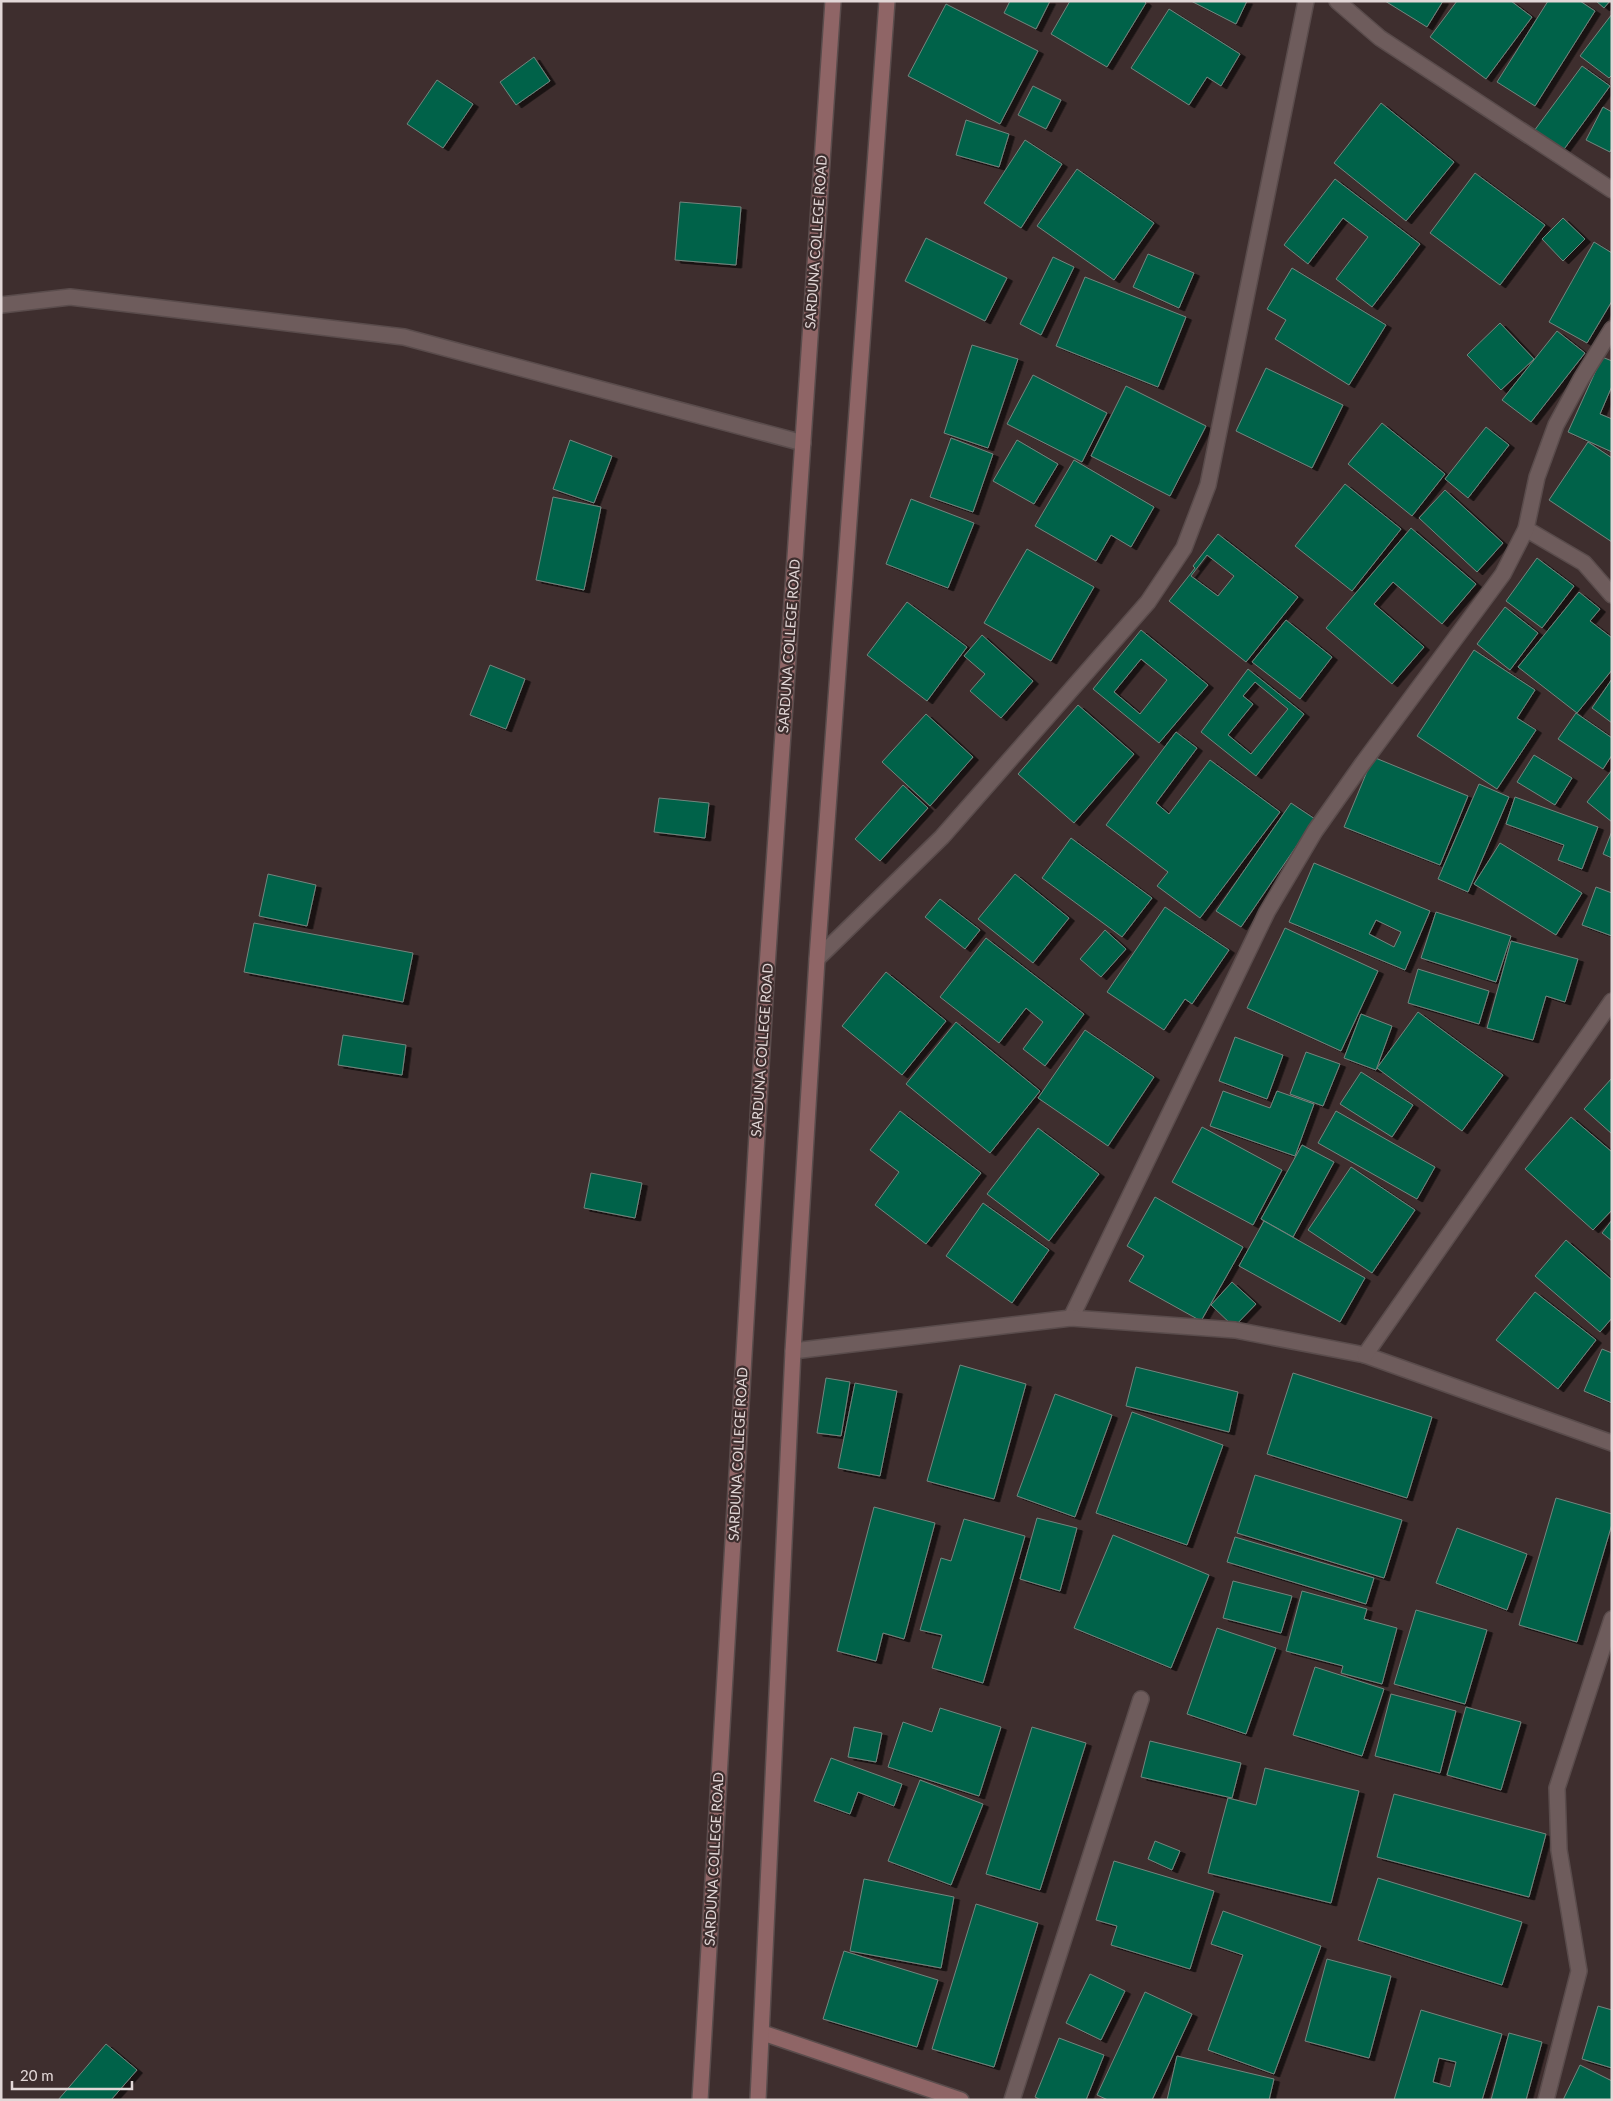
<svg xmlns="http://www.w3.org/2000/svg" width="1613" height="2101" font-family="Lato,sans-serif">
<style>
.building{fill:#00624a;stroke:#73857e;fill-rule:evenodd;filter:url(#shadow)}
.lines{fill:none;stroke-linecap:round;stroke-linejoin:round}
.lane-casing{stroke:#5a4c4c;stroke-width:18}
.street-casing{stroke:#5a4c4c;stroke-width:18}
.secondary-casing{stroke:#5a4c4c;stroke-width:18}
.lane{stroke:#6e5c5c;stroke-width:15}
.street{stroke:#6e5c5c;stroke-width:15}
.secondary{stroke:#8f6566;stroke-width:15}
.labels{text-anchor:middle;stroke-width:4.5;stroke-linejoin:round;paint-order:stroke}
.street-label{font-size:14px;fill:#e2d7d7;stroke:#3e2e2e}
</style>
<defs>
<filter id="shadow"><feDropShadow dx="5.5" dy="3" stdDeviation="0" flood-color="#0009"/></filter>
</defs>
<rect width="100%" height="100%" fill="#3e2e2e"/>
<!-- building -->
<g class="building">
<polygon points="1010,1 1050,1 1036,29 1004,13"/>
<polygon points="1070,1 1144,1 1146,3 1107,67 1051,34"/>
<polygon points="1191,1 1247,1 1236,24"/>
<polygon points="1385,1 1443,1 1427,27"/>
<polygon points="1457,1 1511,1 1532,17 1486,79 1430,37"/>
<polygon points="1548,1 1580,1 1595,11 1535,106 1497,82"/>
<polygon points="1596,1 1610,1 1604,8"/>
<polygon points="946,4 1038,51 1000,124 908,76"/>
<polygon points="1169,9 1240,54 1221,86 1207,77 1189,105 1131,68"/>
<polygon points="1612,14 1612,75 1609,78 1580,56"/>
<polygon points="534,57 550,81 516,105 500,82"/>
<polygon points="1582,66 1610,86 1562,152 1534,131"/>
<polygon points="437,80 473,104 443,148 407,124"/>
<polygon points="1033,86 1061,100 1046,129 1018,115"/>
<polygon points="1381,103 1454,162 1406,221 1334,163"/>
<polygon points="1603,107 1612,112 1612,148 1610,152 1586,140"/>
<polygon points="966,120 1009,134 999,167 956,155"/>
<polygon points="1025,140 1062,164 1021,228 984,203"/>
<polygon points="1077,169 1154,223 1114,280 1037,226"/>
<polygon points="1475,173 1545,225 1500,285 1430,233"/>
<polygon points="1335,179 1420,244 1372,307 1336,279 1368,237 1343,218 1308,264 1284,245"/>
<polygon points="680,202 741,207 736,265 675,260"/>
<polygon points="1563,218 1585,239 1563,261 1542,239"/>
<polygon points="926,238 1007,278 985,321 905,281"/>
<polygon points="1594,242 1612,253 1612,301 1587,343 1549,322"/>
<polygon points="1148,254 1194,273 1179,308 1133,287"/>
<polygon points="1053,257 1074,267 1041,335 1020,324"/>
<polygon points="1292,268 1386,325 1349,385 1275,339 1286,320 1267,309"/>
<polygon points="1085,277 1186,317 1158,387 1056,346"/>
<polygon points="1500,323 1534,359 1501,390 1467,355"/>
<polygon points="1557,331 1585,353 1531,422 1502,400"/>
<polygon points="972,345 1018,359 988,448 944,433"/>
<polygon points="1602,357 1612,361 1612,386 1600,414 1612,419 1612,452 1568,432"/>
<polygon points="1266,368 1343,405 1312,468 1236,431"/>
<polygon points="1033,375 1107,413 1082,462 1007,424"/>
<polygon points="1126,386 1206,426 1170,496 1091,456"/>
<polygon points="1382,423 1445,474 1412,516 1348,464"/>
<polygon points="1486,427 1509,445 1468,498 1445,479"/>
<polygon points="951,438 993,454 973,512 930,497"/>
<polygon points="570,440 612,456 594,503 553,489"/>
<polygon points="1017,440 1058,464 1034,504 993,481"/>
<polygon points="1588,442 1612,458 1612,542 1549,500"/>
<polygon points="1074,460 1154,507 1131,547 1111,535 1096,561 1035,526"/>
<polygon points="1345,484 1401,529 1352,591 1295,546"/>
<polygon points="1445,490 1503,543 1477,572 1419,518"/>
<polygon points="553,497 601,507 584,590 536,580"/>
<polygon points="911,499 974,523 948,588 886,564"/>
<polygon points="1411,528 1476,584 1442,624 1393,582 1374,604 1424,647 1392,684 1326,628"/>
<path d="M1218 534 1298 597 1246 662 1169 601 1195 568 1193 566ZM1207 555 1234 576 1218 596 1191 576Z"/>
<polygon points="1027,549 1094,587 1051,661 984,623"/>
<polygon points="1537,558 1574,586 1542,628 1506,601"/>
<polygon points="1579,592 1600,609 1590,621 1612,638 1612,670 1577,713 1518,667"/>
<polygon points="907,602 967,647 927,701 867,655"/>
<polygon points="1505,607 1538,633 1510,670 1477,644"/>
<polygon points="1286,620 1332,657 1300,699 1252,662"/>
<path d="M1141 630 1208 685 1159 743 1093 689ZM1141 659 1167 680 1140 714 1114 692Z"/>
<polygon points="982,635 1033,681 1001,718 970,691 985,674 964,656"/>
<polygon points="1474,650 1535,690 1517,718 1536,730 1497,789 1417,736"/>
<polygon points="490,665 525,679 506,729 470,715"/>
<path d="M1248 669 1304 714 1256 776 1201 732ZM1255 682 1288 709 1251 754 1228 735 1253 704 1243 696Z"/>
<polygon points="1612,679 1612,723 1592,708"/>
<polygon points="1078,705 1134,754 1074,823 1018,774"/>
<polygon points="1576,713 1612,738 1612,755 1603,769 1558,739"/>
<polygon points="926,714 973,757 930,806 882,762"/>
<polygon points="1176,732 1197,748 1156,803 1169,814 1210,760 1280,812 1200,918 1157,886 1168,872 1106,825"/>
<polygon points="1534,755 1572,778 1555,805 1517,782"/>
<polygon points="1373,757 1468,796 1440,865 1344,827"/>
<polygon points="1612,770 1612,822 1587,802"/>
<polygon points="1479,784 1509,797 1468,892 1438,879"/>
<polygon points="903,785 928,808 880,861 855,839"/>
<polygon points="1515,797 1598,827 1582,869 1558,860 1564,845 1506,824"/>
<polygon points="659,798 709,803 705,838 654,832"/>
<polygon points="1291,803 1315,819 1241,927 1216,911"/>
<polygon points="1612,831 1612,858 1603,854"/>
<polygon points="1071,838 1152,898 1122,937 1042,878"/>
<polygon points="1500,843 1582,893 1556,935 1474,884"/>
<path d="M1314 863 1430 911 1405 970 1289 922ZM1376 920 1401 932 1394 947 1369 934Z"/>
<polygon points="268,874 316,885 307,926 259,916"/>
<polygon points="1015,874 1069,918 1033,963 978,919"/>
<polygon points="1596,887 1612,893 1612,936 1582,925"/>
<polygon points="940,899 980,930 965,949 925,917"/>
<polygon points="1165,907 1229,950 1192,1004 1185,999 1164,1030 1107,992"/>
<polygon points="1436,912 1511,936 1496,982 1421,958"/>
<polygon points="254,923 413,953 403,1002 244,972"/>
<polygon points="1285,928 1378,971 1341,1051 1247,1008"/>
<polygon points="1105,930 1126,949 1101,977 1080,959"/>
<polygon points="986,938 1084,1014 1045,1066 1023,1049 1043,1022 1026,1008 999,1043 940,997"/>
<polygon points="1511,941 1578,959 1565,1002 1546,996 1533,1040 1487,1028"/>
<polygon points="1418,969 1489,991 1479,1024 1408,1003"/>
<polygon points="886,972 946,1021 902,1075 842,1026"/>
<polygon points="1418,1012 1503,1075 1462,1131 1377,1068"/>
<polygon points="1361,1014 1392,1026 1376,1070 1344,1058"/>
<polygon points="956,1022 1040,1091 990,1153 906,1084"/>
<polygon points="1085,1030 1154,1077 1108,1146 1038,1098"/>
<polygon points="343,1035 406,1045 402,1075 338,1065"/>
<polygon points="1235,1037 1283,1055 1267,1099 1219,1081"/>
<polygon points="1306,1052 1340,1064 1323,1106 1290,1094"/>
<polygon points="1361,1072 1413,1105 1392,1137 1340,1104"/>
<polygon points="1612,1078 1612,1134 1584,1109"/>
<polygon points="1223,1091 1270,1108 1277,1091 1314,1104 1295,1156 1210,1126"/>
<polygon points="900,1111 981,1173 926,1244 875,1205 899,1172 870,1150"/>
<polygon points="1336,1111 1435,1167 1417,1199 1318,1143"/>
<polygon points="1571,1117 1612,1152 1612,1210 1593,1230 1525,1169"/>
<polygon points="1202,1127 1282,1170 1253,1225 1172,1182"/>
<polygon points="1038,1128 1099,1174 1049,1241 987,1194"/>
<polygon points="1302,1145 1334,1162 1293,1237 1261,1219"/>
<polygon points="1351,1167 1415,1210 1372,1273 1308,1230"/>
<polygon points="591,1173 642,1183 635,1218 584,1208"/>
<polygon points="1155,1197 1243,1247 1201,1321 1129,1281 1144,1256 1127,1246"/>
<polygon points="983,1203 1049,1250 1012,1303 946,1256"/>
<polygon points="1612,1220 1612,1241 1602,1233"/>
<polygon points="1264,1221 1365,1278 1340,1322 1239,1266"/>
<polygon points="1566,1240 1612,1280 1612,1318 1600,1332 1535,1276"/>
<polygon points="1232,1282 1256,1304 1234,1327 1211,1305"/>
<polygon points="1535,1292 1596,1340 1558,1389 1496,1340"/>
<polygon points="1602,1349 1612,1353 1612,1403 1584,1391"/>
<polygon points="960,1365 1026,1384 994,1499 927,1481"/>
<polygon points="1136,1367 1238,1392 1229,1432 1126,1406"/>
<polygon points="1293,1373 1432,1417 1407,1498 1267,1454"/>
<polygon points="826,1378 850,1382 841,1436 817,1433"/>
<polygon points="855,1383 897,1391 880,1476 838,1468"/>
<polygon points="1055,1394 1112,1415 1075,1517 1017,1496"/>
<polygon points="1132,1412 1223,1445 1187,1545 1096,1513"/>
<polygon points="1255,1475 1402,1520 1384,1578 1237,1533"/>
<polygon points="1556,1498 1612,1514 1612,1524 1577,1642 1519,1625"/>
<polygon points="874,1507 935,1523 904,1639 883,1633 876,1661 837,1651"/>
<polygon points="1037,1518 1077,1528 1060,1591 1020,1579"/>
<polygon points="964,1519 1025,1536 983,1683 932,1668 942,1635 920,1630 941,1558 951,1561"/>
<polygon points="1457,1528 1527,1554 1507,1610 1436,1583"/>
<polygon points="1113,1535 1209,1575 1171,1668 1074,1628"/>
<polygon points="1235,1537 1374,1578 1366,1604 1227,1562"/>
<polygon points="1233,1581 1292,1596 1281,1633 1223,1618"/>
<polygon points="1302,1591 1367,1609 1364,1619 1397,1628 1382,1684 1341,1673 1343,1666 1286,1651"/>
<polygon points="1416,1610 1487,1630 1465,1704 1394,1684"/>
<polygon points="1217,1628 1276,1648 1246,1734 1187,1714"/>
<polygon points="1315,1667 1384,1689 1362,1756 1293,1735"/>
<polygon points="1391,1694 1456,1711 1440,1773 1375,1756"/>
<polygon points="1466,1707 1521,1722 1501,1790 1447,1775"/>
<polygon points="940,1708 1001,1727 979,1796 888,1767 903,1722 932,1732"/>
<polygon points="854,1727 882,1733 876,1762 848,1757"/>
<polygon points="1032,1727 1086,1743 1040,1890 986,1874"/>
<polygon points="1150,1741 1241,1763 1232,1798 1141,1777"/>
<polygon points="831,1758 902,1784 894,1806 858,1792 850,1814 814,1801"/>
<polygon points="1265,1768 1359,1791 1331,1903 1208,1873 1228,1798 1256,1805"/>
<polygon points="920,1780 983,1804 951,1885 888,1861"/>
<polygon points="1394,1794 1546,1834 1529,1897 1377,1857"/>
<polygon points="1155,1841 1180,1851 1172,1870 1148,1859"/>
<polygon points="1114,1861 1214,1891 1190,1969 1111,1945 1117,1926 1096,1920"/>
<polygon points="1378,1878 1522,1922 1502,1985 1358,1940"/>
<polygon points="864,1879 954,1897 941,1968 850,1951"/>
<polygon points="976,1904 1038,1923 994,2067 932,2049"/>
<polygon points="1223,1911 1321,1946 1274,2074 1208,2050 1243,1955 1211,1944"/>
<polygon points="844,1951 938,1980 917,2047 823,2019"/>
<polygon points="1327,1959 1391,1976 1369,2058 1305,2041"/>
<polygon points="1090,1974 1125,1991 1101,2040 1066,2023"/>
<polygon points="1145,1992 1192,2014 1152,2100 1108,2100 1097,2095"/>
<polygon points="1598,2006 1612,2010 1612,2068 1582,2059"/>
<path d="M1421 2010 1502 2034 1482 2100H1394ZM1439 2058 1456 2062 1450 2087 1433 2082Z"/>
<polygon points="1509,2033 1542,2042 1526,2100 1491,2100"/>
<polygon points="1059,2038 1104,2055 1086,2100 1041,2100 1035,2097"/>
<polygon points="106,2044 137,2070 111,2100 58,2100"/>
<polygon points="1177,2056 1274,2079 1269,2100 1167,2100"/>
<polygon points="1580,2065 1612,2081 1612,2100 1563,2100"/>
</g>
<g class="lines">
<!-- lane casing -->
<g class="lane-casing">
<polyline id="lane" points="1,305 70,297 404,337 803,443"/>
</g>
<!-- street casing -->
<g class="street-casing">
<g id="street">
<polyline points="1337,1 1380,38 1612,190"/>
<polyline points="1526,529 1584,563 1612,595"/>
<polyline points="817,959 942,837 1148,602 1184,548 1208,485 1306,1"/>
<polyline points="1071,1318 1267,912 1315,831 1363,763 1503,574 1526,529 1537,477 1556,425 1581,379 1612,329"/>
<polyline points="793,1351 1071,1318 1235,1330 1365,1355 1612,1443"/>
<polyline points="1365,1355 1612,1001"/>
<polyline points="1012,2100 1141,1699"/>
<polyline points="1546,2100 1579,1971 1559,1850 1557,1788 1612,1619"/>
</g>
</g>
<!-- secondary casing -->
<g class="secondary-casing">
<g id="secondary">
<polyline points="763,2033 961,2100"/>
<polyline points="700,2100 766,982 833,1"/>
<polyline points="758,2100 793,1351 817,959 887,1"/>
</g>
</g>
<!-- lane -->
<use href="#lane" class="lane"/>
<!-- street -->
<use href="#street" class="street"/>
<!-- secondary -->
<use href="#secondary" class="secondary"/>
</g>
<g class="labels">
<!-- street labels -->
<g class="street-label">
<text transform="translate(816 242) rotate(-86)" y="5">SARDUNA COLLEGE ROAD</text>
<text transform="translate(789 646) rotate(-86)" y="5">SARDUNA COLLEGE ROAD</text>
<text transform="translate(762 1050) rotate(-86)" y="5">SARDUNA COLLEGE ROAD</text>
<text transform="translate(738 1454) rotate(-87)" y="5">SARDUNA COLLEGE ROAD</text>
<text transform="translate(714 1859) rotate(-87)" y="5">SARDUNA COLLEGE ROAD</text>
</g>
</g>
<!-- border -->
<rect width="1613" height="2101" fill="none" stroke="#e2d7d7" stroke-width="5"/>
<!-- scale -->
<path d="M12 2081v8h120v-8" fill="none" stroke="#e2d7d7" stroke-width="2.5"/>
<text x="20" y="2081" font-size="15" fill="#e2d7d7" stroke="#3e2e2e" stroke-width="4" paint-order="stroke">20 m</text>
</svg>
